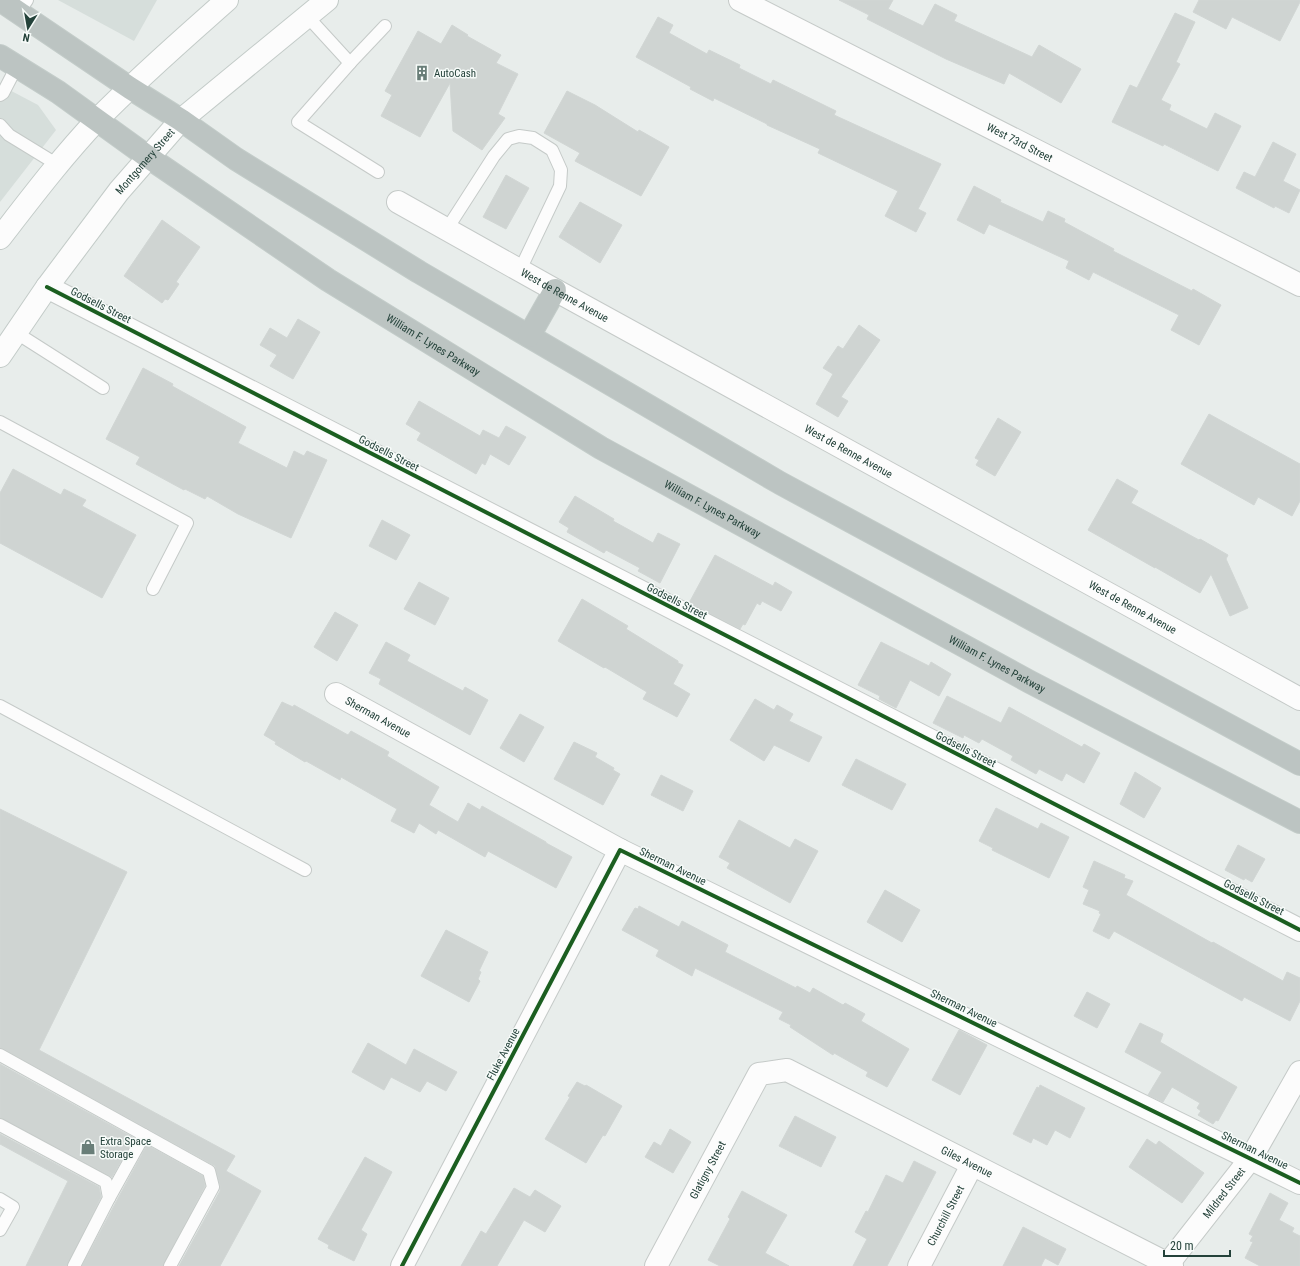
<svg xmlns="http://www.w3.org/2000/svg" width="1300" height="1266" font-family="'Roboto Condensed',sans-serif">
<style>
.built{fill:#d6dedb}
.building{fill:#cfd4d2;stroke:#d1d6d4}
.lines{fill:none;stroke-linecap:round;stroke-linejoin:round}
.lane-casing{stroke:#c5cac8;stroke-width:14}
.street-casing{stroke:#c5cac8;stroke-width:24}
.secondary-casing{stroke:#c3cbc8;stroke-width:24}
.highway-casing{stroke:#c3ccc9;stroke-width:24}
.lane{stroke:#fcfcfc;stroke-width:12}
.street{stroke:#fcfcfc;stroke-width:22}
.secondary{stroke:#fcfcfc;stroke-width:22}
.highway{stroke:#bcc4c2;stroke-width:22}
.cycleway-casing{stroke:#f7fbf9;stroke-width:6}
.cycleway{stroke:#1b5e20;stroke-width:4}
.labels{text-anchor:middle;stroke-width:3;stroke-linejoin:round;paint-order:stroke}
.poi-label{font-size:11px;fill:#24423a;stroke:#f7fbf9;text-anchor:start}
.street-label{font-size:11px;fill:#24423a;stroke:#f7fbf9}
</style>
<rect width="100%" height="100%" fill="#e8edeb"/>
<!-- built -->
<g class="built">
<polygon points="58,0 157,0 134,41"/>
<polygon points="0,85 38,105 56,130 0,202"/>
</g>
<!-- building -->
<g class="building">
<polygon points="839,0 893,0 888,9 923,26 935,4 957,15 954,21 1032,57 1039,45 1081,69 1061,103 1009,73 1004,84 946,59 867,19 869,15"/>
<polygon points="1199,0 1300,0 1300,2 1280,41 1232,17 1226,29 1193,12"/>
<polygon points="1175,13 1195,22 1176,62 1180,64 1161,100 1171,105 1169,110 1207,129 1215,113 1241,126 1218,171 1164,144 1163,146 1112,122 1130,85 1137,88"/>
<polygon points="658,17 673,25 669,33 707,54 709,50 740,65 739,68 771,84 773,80 836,111 834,115 941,164 918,209 926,213 916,232 885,216 898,191 818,153 820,149 767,125 767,124 714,98 713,101 690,89 691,87 636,57"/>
<polygon points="452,25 468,35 467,36 501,55 496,63 518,74 498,114 505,118 482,150 453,131 450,83 420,137 381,116 392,95 385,91 418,31 441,44"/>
<polygon points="567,91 595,105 638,132 639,130 669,147 641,196 575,161 580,153 544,133"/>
<polygon points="1273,142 1296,154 1283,181 1300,190 1289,213 1275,206 1274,208 1236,188 1244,172 1255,177"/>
<polygon points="506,175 529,188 506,229 483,217"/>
<polygon points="974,186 1001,200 1000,202 1043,222 1048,211 1065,219 1064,222 1114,249 1113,251 1192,291 1193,289 1221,305 1199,345 1171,330 1179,315 1093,272 1089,280 1066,268 1069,261 989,224 984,234 957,220"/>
<polygon points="580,202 622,225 600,263 559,237"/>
<polygon points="162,220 200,247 176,282 179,284 168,300 165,299 162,303 124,276"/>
<polygon points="298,319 320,332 293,379 270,366 277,355 260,345 270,328 287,338"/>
<polygon points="859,325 880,340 841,397 848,401 838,417 816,404 833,374 823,368 838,346 843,349"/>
<polygon points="143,368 173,384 172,386 246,427 238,443 287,468 294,451 304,456 307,451 327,460 291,538 238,514 207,496 205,499 185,489 184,490 136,464 140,457 106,439"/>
<polygon points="419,401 480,436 483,430 499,438 506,426 526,437 509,465 490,454 485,465 482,463 476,474 417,440 421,433 406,424"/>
<polygon points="1209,414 1300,464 1300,501 1292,516 1258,497 1254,505 1181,464"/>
<polygon points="998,418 1021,432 995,476 976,465 979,460 975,458"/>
<polygon points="13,469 61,495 64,489 86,500 82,506 136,535 102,598 0,543 0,493"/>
<polygon points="1117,479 1138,491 1131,503 1199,540 1200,539 1228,555 1226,559 1248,608 1230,616 1211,574 1200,593 1155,567 1155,568 1088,530"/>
<polygon points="575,496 614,519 613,521 653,543 658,533 680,544 660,583 638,571 640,568 606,550 604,553 567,532 569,528 559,522"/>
<polygon points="382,520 410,535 396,560 369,546"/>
<polygon points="715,555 773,586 775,582 792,592 781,611 762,601 760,605 757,603 745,625 743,624 740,629 689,603"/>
<polygon points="419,582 449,598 435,625 404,609"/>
<polygon points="582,599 628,626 626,629 678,661 678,663 683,665 673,684 690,694 677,717 643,699 647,692 605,667 604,668 558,641"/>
<polygon points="335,612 358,625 337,661 314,647"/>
<polygon points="386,642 410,655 407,661 463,691 465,687 488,700 470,735 379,684 381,679 369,673"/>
<polygon points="881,642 929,666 931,662 951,674 939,696 910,680 896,708 879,699 880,696 858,685"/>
<polygon points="947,696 1001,723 1009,707 1082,747 1084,744 1100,753 1084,783 1066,773 1062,781 1039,769 1036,774 1011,760 1013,756 982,739 979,743 964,735 963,738 933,723"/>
<polygon points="755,699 774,710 777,705 793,714 789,721 822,737 809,762 774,745 764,761 730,740"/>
<polygon points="282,702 293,707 294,705 348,735 351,731 389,752 387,756 439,787 429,805 458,822 468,803 480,810 482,806 546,842 546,843 572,857 556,888 488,851 485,857 438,830 436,834 419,823 414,833 391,821 397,809 341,777 340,780 306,761 305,762 275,744 276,742 264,735"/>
<polygon points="520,714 544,727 524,762 500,748"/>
<polygon points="574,742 597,753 595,757 614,768 613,770 620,774 603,805 554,779"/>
<polygon points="856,759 906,784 892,810 842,785"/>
<polygon points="1135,772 1161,788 1144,818 1120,804"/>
<polygon points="661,775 693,791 683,811 651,795"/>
<polygon points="996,808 1038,829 1041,823 1069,837 1049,878 992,850 993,848 979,841"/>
<polygon points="0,809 127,872 39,1050 235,1156 226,1171 261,1191 220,1266 179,1266 220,1191 220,1185 215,1166 0,1048"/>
<polygon points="739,820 790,848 795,839 818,851 790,903 727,868 730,863 719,857"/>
<polygon points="1238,845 1265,859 1252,882 1245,878 1244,880 1225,870"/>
<polygon points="1094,861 1125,875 1124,878 1133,881 1126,895 1212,943 1213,942 1283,981 1287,972 1300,978 1300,1001 1290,1021 1244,997 1242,1001 1114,931 1109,939 1093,931 1101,914 1099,913 1100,911 1083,904 1089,890 1083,887"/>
<polygon points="885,890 920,910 902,942 867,922"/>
<polygon points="639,906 679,927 682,921 728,945 725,952 796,988 797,986 810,993 813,988 843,1005 845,1003 865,1014 861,1021 909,1049 887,1087 866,1076 868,1072 834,1053 833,1055 790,1027 791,1025 779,1019 783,1012 695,968 692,976 656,956 659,950 622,930 635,908 638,909"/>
<polygon points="446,930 488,952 479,971 481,972 478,979 480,981 469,1002 421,976"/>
<polygon points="1087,992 1110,1004 1097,1028 1074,1016"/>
<polygon points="1140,1023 1163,1034 1160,1042 1237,1087 1218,1121 1216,1120 1213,1124 1198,1115 1201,1111 1197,1108 1200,1103 1172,1087 1163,1102 1148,1095 1162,1072 1125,1052"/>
<polygon points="959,1030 987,1045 960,1095 932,1080"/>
<polygon points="368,1043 406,1065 414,1049 457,1072 446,1091 427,1081 420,1092 391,1077 384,1090 352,1072"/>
<polygon points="0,1064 134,1138 112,1177 0,1118"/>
<polygon points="577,1082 585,1086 586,1085 622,1106 605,1136 603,1135 586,1163 545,1139 570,1097 568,1096"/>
<polygon points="1040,1085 1085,1108 1070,1138 1055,1130 1047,1145 1033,1138 1031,1143 1013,1134 1037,1087 1039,1088"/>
<polygon points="795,1116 836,1137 821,1167 779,1146"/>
<polygon points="670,1129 691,1142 673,1173 645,1157 654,1142 661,1146"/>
<polygon points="0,1134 99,1187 101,1197 67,1266 26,1266 68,1181 0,1144"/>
<polygon points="1147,1139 1156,1145 1159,1141 1204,1173 1182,1203 1129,1167"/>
<polygon points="147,1145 203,1176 205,1186 163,1266 82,1266 116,1202"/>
<polygon points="365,1157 392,1172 361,1230 367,1234 354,1261 328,1248 329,1245 318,1239"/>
<polygon points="914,1161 936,1172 887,1266 853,1266 867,1239 855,1232 866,1211 868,1212 886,1175 903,1183"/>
<polygon points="514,1188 530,1197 535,1190 561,1206 545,1232 524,1220 497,1266 461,1266 481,1231 486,1234"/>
<polygon points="742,1191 787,1215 765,1253 789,1266 720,1266 708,1260 730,1219 728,1217"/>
<polygon points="1270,1193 1288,1203 1279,1220 1294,1228 1292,1232 1300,1236 1300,1266 1260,1266 1245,1258 1253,1242 1250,1241 1253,1236 1249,1234"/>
<polygon points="1023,1227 1066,1249 1058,1265 1045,1258 1041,1266 1003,1266"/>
</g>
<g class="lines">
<!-- lane casing -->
<g class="lane-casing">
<g id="lane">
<polyline points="19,12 27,0"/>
<polyline points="307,16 350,63 298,122 378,172"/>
<polyline points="350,63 385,26"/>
<polyline points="0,95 3,93 17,66"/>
<polyline points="0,125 9,135 58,165"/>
<polyline points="447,229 494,156 508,139 519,136 533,138 552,150 561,170 560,186 520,270"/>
<polyline points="15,332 103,388"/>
<polyline points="0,422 187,523 153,589"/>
<polyline points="0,706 305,870"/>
<polyline points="0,1055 209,1171 213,1187 170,1266"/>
<polyline points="0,1125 106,1182 109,1198 74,1266"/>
<polyline points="109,1198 144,1135"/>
<polyline points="0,1199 13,1207 0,1230"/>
</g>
</g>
<!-- street casing -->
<g class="street-casing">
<g id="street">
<path id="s1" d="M740 0 1300 285"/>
<path id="s2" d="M398 202 555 290 1300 699"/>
<polyline points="47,287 1300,930"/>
<path id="s3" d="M336 694 620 850 1300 1183"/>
<polyline points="402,1266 620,850"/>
<path id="s4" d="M656 1266 759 1074 787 1070 1172 1266"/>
<path id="s5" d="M919 1266 972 1165"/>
<path id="s6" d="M1163 1266 1168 1264 1251 1158 1300 1072"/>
</g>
</g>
<!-- secondary casing -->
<g class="secondary-casing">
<g id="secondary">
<path d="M0 238C31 198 62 157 97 120 138 78 183 39 227 0"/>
<path id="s7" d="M0 356 47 287 119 191 181 120 327 0"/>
</g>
</g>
<!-- highway casing -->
<g class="highway-casing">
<g id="highway">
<polyline points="0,0 130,88 181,120 236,159 419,272 780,483 1300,764"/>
<path id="s8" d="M0 56 58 92 148 157 328 280 601 448 1030 682 1300 822"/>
<polyline points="529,336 555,290"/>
</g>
</g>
<!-- lane -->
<use href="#lane" class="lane"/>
<!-- street -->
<use href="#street" class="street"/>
<!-- secondary -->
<use href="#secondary" class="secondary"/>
<!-- highway -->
<use href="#highway" class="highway"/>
<!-- cycleway casing -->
<g class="cycleway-casing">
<g id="cycleway">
<polyline points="47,287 1300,930"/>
<polyline points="402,1266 620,850 1300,1183"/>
</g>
</g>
<!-- cycleway -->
<use href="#cycleway" class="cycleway"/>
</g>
<!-- icons -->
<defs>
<g id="building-bare" transform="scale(1.2)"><path d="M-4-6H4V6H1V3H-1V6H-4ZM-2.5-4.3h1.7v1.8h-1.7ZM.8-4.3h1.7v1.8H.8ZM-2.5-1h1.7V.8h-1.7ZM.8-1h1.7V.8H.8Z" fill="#697e78" stroke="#f7fbf9" stroke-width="2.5" paint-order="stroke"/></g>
<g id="shop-bare" transform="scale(1.2)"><path d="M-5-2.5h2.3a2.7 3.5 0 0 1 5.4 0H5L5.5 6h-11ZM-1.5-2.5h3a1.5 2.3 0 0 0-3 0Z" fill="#697e78" stroke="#f7fbf9" stroke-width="2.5" paint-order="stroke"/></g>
</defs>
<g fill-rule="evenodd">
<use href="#building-bare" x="422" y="73"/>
<use href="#shop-bare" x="88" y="1147"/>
</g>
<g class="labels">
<!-- poi labels -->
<g class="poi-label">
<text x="434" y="77">AutoCash</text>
<text x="100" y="1145">Extra Space<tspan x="100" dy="13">Storage</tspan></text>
</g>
<!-- street labels -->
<g class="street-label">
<text dy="4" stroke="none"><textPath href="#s1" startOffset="314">West 73rd Street</textPath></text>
<text dy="4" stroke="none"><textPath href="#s7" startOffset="243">Montgomery Street</textPath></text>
<text dy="4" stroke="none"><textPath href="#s2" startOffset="191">West de Renne Avenue</textPath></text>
<text transform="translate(101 305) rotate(27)" y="4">Godsells Street</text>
<text dy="4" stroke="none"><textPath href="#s8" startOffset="521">William F. Lynes Parkway</textPath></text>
<text dy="4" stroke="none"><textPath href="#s2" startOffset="515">West de Renne Avenue</textPath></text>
<text transform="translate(389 453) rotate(27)" y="4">Godsells Street</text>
<text dy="4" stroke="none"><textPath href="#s8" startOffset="845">William F. Lynes Parkway</textPath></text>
<text transform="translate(677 601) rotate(27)" y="4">Godsells Street</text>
<text dy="4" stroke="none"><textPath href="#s2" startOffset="839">West de Renne Avenue</textPath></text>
<text dy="4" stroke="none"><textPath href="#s8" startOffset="1169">William F. Lynes Parkway</textPath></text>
<text dy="4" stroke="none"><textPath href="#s3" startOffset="48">Sherman Avenue</textPath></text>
<text transform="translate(966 749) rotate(27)" y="4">Godsells Street</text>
<text transform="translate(673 866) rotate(26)" y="4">Sherman Avenue</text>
<text transform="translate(1254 897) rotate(27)" y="4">Godsells Street</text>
<text transform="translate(964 1008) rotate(26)" y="4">Sherman Avenue</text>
<text transform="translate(503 1054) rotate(-62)" y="4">Fluke Avenue</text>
<text transform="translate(1255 1150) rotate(26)" y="4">Sherman Avenue</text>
<text dy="4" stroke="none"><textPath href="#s4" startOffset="448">Giles Avenue</textPath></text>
<text dy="4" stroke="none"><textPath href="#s4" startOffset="109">Glatigny Street</textPath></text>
<text dy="4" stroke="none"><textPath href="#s6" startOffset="96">Mildred Street</textPath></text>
<text dy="4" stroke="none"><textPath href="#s5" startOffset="57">Churchill Street</textPath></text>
</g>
</g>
<!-- north arrow -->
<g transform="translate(28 28) rotate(191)" stroke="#f7fbf9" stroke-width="3" paint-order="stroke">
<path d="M0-3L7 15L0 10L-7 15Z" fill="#24423a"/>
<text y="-6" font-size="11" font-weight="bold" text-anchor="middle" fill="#24423a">N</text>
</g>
<!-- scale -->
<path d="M1164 1250v6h66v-6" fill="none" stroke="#24423a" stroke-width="2"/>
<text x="1170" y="1250" font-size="12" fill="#24423a" stroke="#f7fbf9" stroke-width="3" paint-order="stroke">20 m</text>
</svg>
